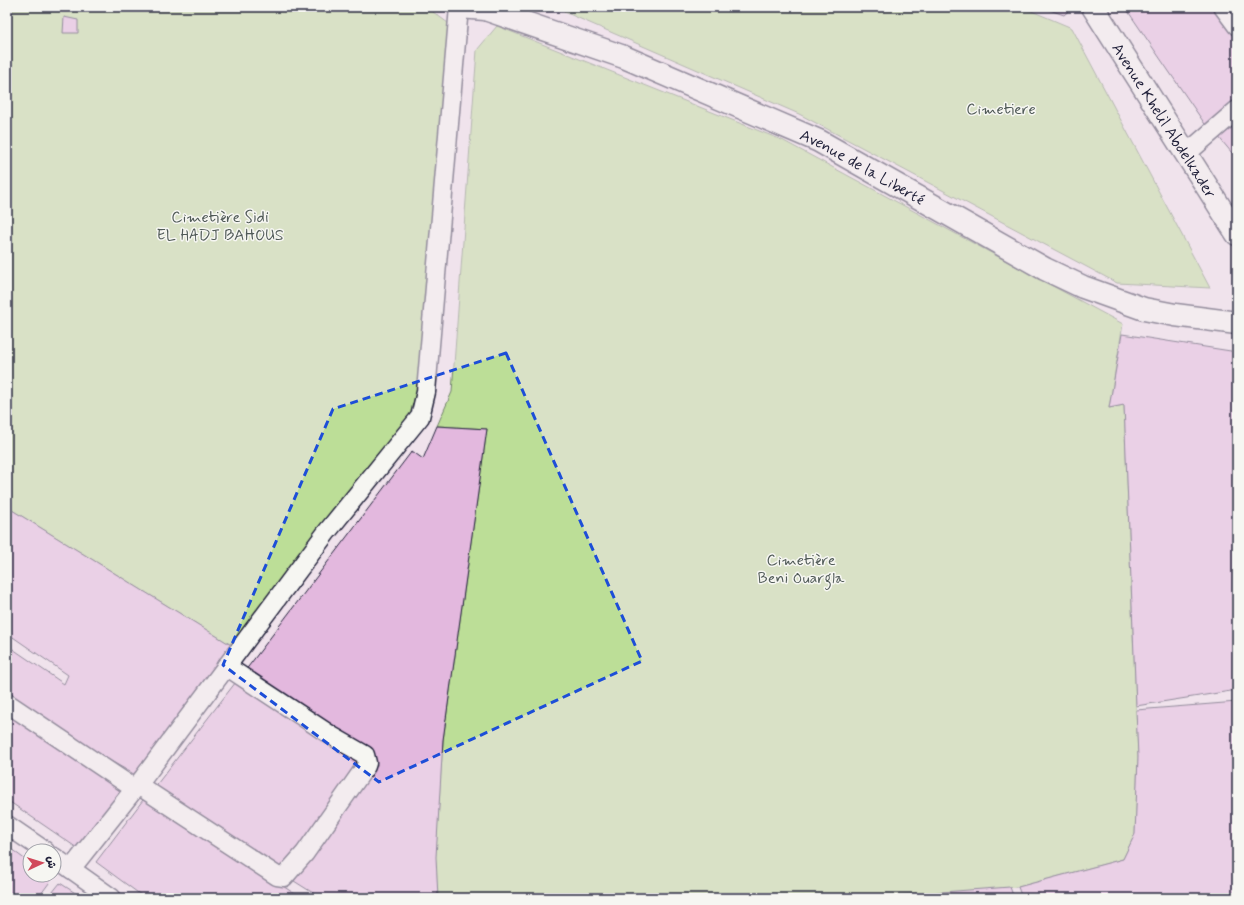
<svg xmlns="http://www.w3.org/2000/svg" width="1244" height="905" font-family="Mynerve,'Playpen Sans Arabic',sans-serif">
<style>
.green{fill:#bcde97;stroke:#6f8069}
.building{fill:#e3b8de;stroke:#22223b}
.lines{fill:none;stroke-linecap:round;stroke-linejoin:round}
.street-casing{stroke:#22223b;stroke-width:21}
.secondary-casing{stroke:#22223b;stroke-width:25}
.street{stroke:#f6f6f2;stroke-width:18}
.secondary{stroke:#f6f6f2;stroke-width:22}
.marked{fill:none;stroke:#1d4ed8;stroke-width:3;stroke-dasharray:8 5;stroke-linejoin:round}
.labels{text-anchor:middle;stroke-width:3;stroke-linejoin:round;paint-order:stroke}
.park-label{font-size:16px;fill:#505a57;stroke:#f6f6f2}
.street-label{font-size:16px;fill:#22223b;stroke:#f6f6f2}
</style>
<rect width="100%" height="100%" fill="#f0e3ec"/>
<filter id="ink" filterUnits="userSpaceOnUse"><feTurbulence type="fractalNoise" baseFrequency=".025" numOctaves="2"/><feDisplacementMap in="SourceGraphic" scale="8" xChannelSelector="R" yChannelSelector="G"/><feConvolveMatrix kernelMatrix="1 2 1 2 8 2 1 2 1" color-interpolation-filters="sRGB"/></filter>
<g filter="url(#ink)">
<!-- green -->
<g class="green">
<polygon points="7,7 430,7 433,12 448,23 421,400 236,648 7,507"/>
<polygon points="553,7 1022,7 1072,28 1210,288 1117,283 799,114"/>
<polygon points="497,26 782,140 1123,324 1109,408 1124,405 1138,757 1135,834 1123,859 1018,887 873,898 438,898 435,864 443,740 487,429 437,426 452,392 477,50"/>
</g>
<!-- building -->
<g class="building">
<polygon points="1041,7 1073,7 1064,15"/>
<polygon points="1125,7 1214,7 1237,37 1237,103 1209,130"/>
<polygon points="64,17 78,20 78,33 63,33"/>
<polygon points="1237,115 1237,159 1217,135"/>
<polygon points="1122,334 1237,352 1237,690 1136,706 1124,405 1109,408"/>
<polygon points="437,426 487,429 443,740 436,857 438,898 321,898 294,881 376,758 245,671 412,451 423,459"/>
<polygon points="7,507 236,648 139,777 79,743 7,695 7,645 64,684 68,675 7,633"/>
<polygon points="239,678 366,762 284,872 154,788"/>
<polygon points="1237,702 1237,898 1022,898 1018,887 1123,859 1135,834 1138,757 1136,710"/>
<polygon points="7,711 128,789 80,850 7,800"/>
<polygon points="146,796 301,898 145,898 96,862"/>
<polygon points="7,846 30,863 30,875 47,875 52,879 38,898 7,898"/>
<polygon points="60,883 83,898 48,898"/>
<polygon points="1010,887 1014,898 873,898 874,897"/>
</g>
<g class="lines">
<!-- street casing -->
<g class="street-casing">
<g id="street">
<polyline points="1223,7 1237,26"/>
<polyline points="1186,154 1237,110"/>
<polyline points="7,703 135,789"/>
<polyline points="138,785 277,876 284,877 305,853 366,766 367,763 365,755 332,736 226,666"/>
<polyline points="7,825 45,851"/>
<polyline points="54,857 112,898"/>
<polyline points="71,869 144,777 326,533 420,417 426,392 459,7"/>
</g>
</g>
<!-- secondary casing -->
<g class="secondary-casing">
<g id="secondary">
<path id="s1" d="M459 7 485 9 624 57 819 141 1045 269 1083 287 1144 309 1175 315 1237 323"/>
<path id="s2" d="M1093 7 1237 234"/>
</g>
</g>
<!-- street -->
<use href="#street" class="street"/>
<!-- secondary -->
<use href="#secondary" class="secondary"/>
</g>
</g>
<!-- marked area -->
<path d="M0 0H1244V905H0ZM506 353 642 661 379 782 223 665 333 409Z" fill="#f0e3ec" fill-opacity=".55" fill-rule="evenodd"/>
<path class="marked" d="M506 353 642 661 379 782 223 665 333 409Z"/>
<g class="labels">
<!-- park labels -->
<g class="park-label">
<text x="1001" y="114">Cimetiere</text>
<text x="220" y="222">Cimetière Sidi<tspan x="220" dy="18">EL HADJ BAHOUS</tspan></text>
<text x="801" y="565">Cimetière<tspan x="801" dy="18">Beni Ouargla</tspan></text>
</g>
<!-- street labels -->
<g class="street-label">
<text dy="6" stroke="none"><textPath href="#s2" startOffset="134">Avenue Khelil Abdelkader</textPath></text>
<text dy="6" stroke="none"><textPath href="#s1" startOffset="436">Avenue de la Liberté</textPath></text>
</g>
</g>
<!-- margin -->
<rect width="1244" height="905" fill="none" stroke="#f6f6f2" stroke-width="24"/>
<rect x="12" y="12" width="1220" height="881" fill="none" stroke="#22223b" stroke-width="1.5" filter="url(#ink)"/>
<!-- north arrow -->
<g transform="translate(42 863) rotate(86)"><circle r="19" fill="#f6f6f2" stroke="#a1a1a9"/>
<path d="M0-3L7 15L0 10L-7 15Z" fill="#d1495b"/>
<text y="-6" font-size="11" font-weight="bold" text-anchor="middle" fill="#22223b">ش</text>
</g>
</svg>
